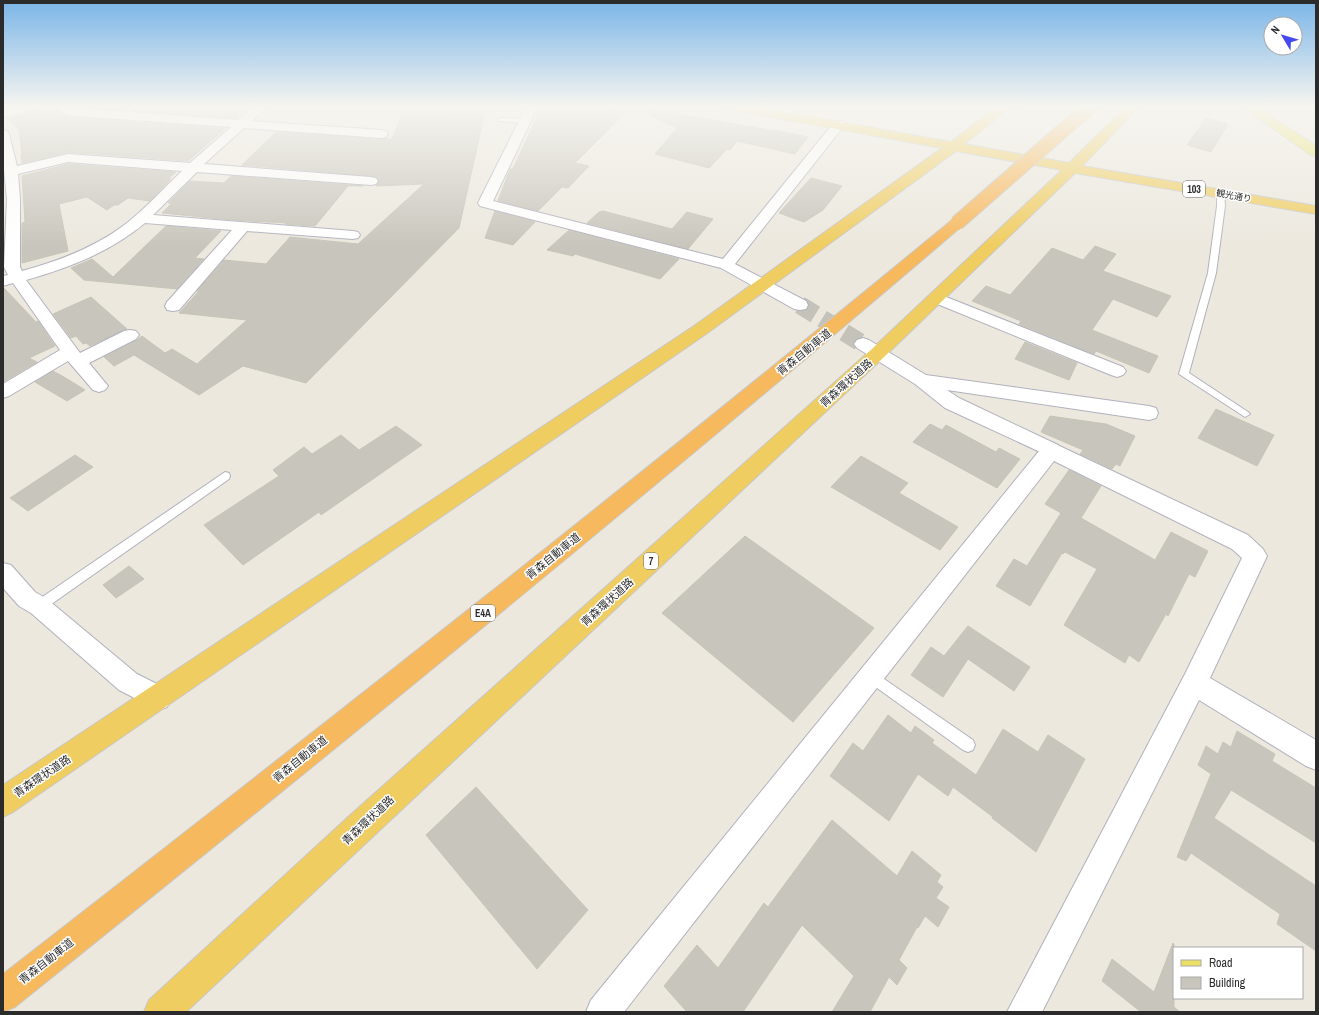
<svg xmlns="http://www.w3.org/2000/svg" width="1319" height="1015" font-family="'Archivo Narrow','Noto Sans JP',sans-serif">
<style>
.building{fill:#c8c6bc;stroke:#c7c4b7}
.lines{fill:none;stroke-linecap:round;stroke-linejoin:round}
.minor-tunnel{stroke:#c5c2ba;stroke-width:18;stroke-dasharray:18 8;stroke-linecap:butt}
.service-casing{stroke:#b1b1be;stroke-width:2}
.minor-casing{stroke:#b1b1be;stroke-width:2}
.tertiary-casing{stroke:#b1b1be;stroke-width:2}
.primary-casing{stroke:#c8c8c8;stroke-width:2}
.trunk-casing{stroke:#c8c8c8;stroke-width:2}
.motorway-casing{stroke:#c8c8c8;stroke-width:2}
.service{fill:#fff;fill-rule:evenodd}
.minor{fill:#fff;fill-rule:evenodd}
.tertiary{fill:#fff;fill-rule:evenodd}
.primary{fill:#eae164;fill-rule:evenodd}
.trunk{fill:#f0cd61;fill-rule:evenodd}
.motorway{fill:#f7b95e;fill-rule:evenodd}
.motorway-bridge-casing{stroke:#c8c8c8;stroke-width:16;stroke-linecap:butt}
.motorway-bridge{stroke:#f7b95e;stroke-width:14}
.labels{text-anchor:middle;stroke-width:3;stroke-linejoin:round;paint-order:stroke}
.far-street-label{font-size:9px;fill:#2b2b2b;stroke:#fff}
.shield{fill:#fff;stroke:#6b6b6b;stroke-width:1}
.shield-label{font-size:10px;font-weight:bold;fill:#2b2b2b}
.street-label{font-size:11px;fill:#2b2b2b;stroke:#fff}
</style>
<rect width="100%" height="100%" fill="#ece8de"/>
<!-- building -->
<g class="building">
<polygon points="42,105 52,105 60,114 75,118 226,128 188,161 68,152 22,163 21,155 22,155 19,130 9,119 39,109"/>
<polygon points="68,105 131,105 123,110 75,107"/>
<polygon points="140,105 225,105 250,106 236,118 133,111"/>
<polygon points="539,105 595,105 627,111 575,163 589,166 568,188 562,187 538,211 498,201 510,169 513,169 536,119"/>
<polygon points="647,108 774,131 775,130 808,137 795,154 737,141 730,150 727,149 709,168 655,154 677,128 645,113"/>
<polygon points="485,112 459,228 306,383 243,366 199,395 134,355 114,366 104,357 137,340 142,336 165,353 172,349 197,364 247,320 179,313 199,291 197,291 224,260 266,264 290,237 358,244 424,184 376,186 379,180 376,177 371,176 242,165 276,132 392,139 402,114"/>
<polygon points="1206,118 1228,124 1211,152 1187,145"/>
<polygon points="68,164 176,172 168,179 171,179 150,201 128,198 118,205 114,205 107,210 87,197 59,204 68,251 22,263 22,223 25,222 22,176"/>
<polygon points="231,176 363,186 348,186 315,226 285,224 286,223 232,220 162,213 172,203 168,203 190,181 224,183"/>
<polygon points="811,178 842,186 823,210 804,222 779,213"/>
<polygon points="495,211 529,220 535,222 513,245 485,238"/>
<polygon points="603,211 672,229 687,212 713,219 688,249 587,223 599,212"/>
<polygon points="166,226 221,231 195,258 204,259 177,289 84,280 71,268 92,259 113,277"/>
<polygon points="569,230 679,259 660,279 575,254 573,256 547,250"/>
<polygon points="1095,246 1116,254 1103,271 1171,296 1157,317 1113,299 1092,330 1158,356 1149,373 1096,351 1094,354 1019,324 1021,321 972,301 986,286 1010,295 1052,248 1083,260"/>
<polygon points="3,287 36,322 38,321 55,346 29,358 37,362 3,382"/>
<polygon points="91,297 127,329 90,346 86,343 83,344 76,336 71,338 53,314"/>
<polygon points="1025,342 1077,363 1069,380 1015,359"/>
<polygon points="53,371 64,377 85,390 67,401 35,382"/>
<polygon points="1216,409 1274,435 1257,466 1198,438"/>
<polygon points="1050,416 1106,424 1135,436 1120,466 1116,464 1112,469 1080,454 1083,450 1041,432"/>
<polygon points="930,424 942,430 946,425 996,452 999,448 1020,459 997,488 913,442"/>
<polygon points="396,426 422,445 321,515 319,512 243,565 204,525 279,476 273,470 304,447 312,454 341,435 359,450"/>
<polygon points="75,455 93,467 28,511 10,498"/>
<polygon points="861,456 908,483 899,493 958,527 940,550 831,487"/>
<polygon points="1069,470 1101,486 1081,518 1155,560 1171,532 1208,551 1195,577 1189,574 1168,616 1166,614 1139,662 1129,655 1125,663 1064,625 1097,569 1065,552 1063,554 1062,553 1030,606 996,586 1014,559 1027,566 1061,513 1045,504"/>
<polygon points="745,536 874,628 793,722 662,613"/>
<polygon points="129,566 144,579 116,598 103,585"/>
<polygon points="968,626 1030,667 1014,691 968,659 943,697 911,675 931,647 944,656"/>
<polygon points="888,715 911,733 915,726 934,740 932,743 976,775 1003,729 1038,752 1048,735 1085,759 1036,852 992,818 993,817 953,787 948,796 918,774 889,821 830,776 853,743 863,751"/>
<polygon points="1237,731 1275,754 1272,761 1316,788 1316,843 1231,790 1214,818 1316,886 1316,951 1277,924 1280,914 1191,853 1186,861 1177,857 1211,774 1198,765 1206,746 1218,754 1223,742 1231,747"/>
<polygon points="476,787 588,910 537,969 426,835"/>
<polygon points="832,820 897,876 912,851 941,875 937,882 943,887 936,898 949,907 938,927 925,916 918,928 917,927 899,960 907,968 897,985 889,977 870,1012 832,1012 854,976 802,925 743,1012 687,1012 664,986 697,945 718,968 764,903 768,907"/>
<polygon points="1173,943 1174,944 1174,1007 1180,1012 1141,1012 1102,981 1112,959 1154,992"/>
</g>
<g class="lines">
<!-- minor-tunnel -->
<polyline class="minor-tunnel" points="800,305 863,344"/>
<!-- service casing -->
<g class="service-casing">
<g id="service">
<polygon points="133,105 139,105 122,117 118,117 118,115"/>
<polygon points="500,118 525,119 528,121 525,123 498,121 498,119"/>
<polygon points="1217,191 1223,191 1224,193 1225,206 1216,273 1189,373 1248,412 1250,414 1245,417 1179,374 1208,273 1217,206"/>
<polygon points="225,472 229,473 230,476 229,479 43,610 39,611 35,610 33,606 35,602"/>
<polygon points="871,670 973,740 975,745 973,750 968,752 963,750 866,680 864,676 866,672"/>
</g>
</g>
<!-- minor casing -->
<g class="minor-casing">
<g id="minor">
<polygon points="23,105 41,105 39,108 3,118 3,110"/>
<path d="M53 105H66L69 107 75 108 238 120 256 105H269L252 121 382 130 386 131 388 134 386 137 382 138 244 128 204 164 371 177 376 178 378 181 376 184 371 185 197 172 153 215 353 231 358 232 360 235 358 238 353 239 247 231 179 310 173 311 167 310 165 306 167 302 232 230 145 223C110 252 69 268 26 280L80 353 124 331 130 330 136 331 139 335 136 339 89 363 108 386 105 390 99 392 93 390 68 361 9 396 3 398V384L60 350 13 283 3 286V276L8 275 4 267 7 199 3 159V130L7 131 9 134 17 166 68 154 190 163 231 127 75 116 61 113ZM68 162 182 171C164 188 147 207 127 223 96 247 59 261 22 271L20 267V199L18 174Z"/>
<polygon points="525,105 537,105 531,121 493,201 723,259 835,121 843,121 845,124 843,127 735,264 806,301 808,305 806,309 800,310 794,309 721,268 480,206 478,203 519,121"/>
<polygon points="785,105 797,105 788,118 780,118 778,115"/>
<polygon points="936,293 1123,367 1126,371 1123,375 1117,377 1111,375 930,301 928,298 930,295"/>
<polygon points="863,338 869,340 926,375 1149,406 1156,408 1158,413 1156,418 1149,420 947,390 959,398 1058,445 1061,450 1058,455 1051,457 945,408 915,384 857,348 854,344 857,340"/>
<polygon points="3,563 11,565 35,592 47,599 137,674 167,689 171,698 167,707 158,710 119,690 31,613 19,606 3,588"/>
</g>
</g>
<!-- tertiary casing -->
<g class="tertiary-casing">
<polygon id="tertiary" points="1051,442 1248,535 1263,549 1267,556 1210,678 1316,740 1316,770 1306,766 1199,700 1042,1012 1007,1012 1185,674 1242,558 1232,549 1054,461 624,1012 586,1012 591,1000 1044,445"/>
</g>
<!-- primary casing -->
<g class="primary-casing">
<polygon id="primary" points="1240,105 1254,105 1316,146 1316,156 1311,155"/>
</g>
<!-- trunk casing -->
<g class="trunk-casing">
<polygon id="trunk" points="721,105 745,105 951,142 999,105 1012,105 1010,108 964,144 1069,163 1128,105 1141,105 1082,166 1316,206 1316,214 1075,173 884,357 186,1012 144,1012 149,1000 347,818 872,349 1062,170 956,151 706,334 13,812 3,817 3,785 694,326 942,148 727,109 723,108"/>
</g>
<!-- motorway casing -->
<g class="motorway-casing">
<path id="motorway" d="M957 218 962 220 965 223 962 226C651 492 334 751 15 1007L3 1012V974C322 726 640 477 952 220Z"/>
</g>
<!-- service -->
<use href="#service" class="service"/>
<!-- minor -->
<use href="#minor" class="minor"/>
<!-- tertiary -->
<use href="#tertiary" class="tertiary"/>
<!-- primary -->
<use href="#primary" class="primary"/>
<!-- trunk -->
<use href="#trunk" class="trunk"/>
<!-- motorway -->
<use href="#motorway" class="motorway"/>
<!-- motorway-bridge casing -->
<g class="motorway-bridge-casing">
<polyline id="motorway-bridge" points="957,223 1092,105"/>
</g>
<!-- motorway-bridge -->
<use href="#motorway-bridge" class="motorway-bridge"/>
</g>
<!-- sky -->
<linearGradient id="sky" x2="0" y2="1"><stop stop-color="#7ab5e8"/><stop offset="0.43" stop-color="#f6f5f0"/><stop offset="1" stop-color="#f6f5f0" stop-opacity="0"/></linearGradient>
<rect width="1319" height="247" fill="url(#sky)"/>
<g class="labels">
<!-- far-street labels -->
<g class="far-street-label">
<text transform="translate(1234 196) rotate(10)" y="3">観光通り</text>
</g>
<!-- shield labels -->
<g class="shield">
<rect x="1183" y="181" width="22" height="16" rx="3"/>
<rect x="644" y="553" width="14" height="16" rx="3"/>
<rect x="471" y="605" width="24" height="16" rx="3"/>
</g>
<g class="shield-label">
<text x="1194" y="193">103</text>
<text x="651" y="565">7</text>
<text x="483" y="617">E4A</text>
</g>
<!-- street labels -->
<g class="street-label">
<text transform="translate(804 352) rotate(-39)" y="4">青森自動車道</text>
<text transform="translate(846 383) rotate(-42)" y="4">青森環状道路</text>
<text transform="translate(553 556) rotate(-39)" y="4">青森自動車道</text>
<text transform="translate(607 602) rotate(-42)" y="4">青森環状道路</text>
<text transform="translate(300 759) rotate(-39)" y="4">青森自動車道</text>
<text transform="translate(42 776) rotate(-34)" y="4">青森環状道路</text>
<text transform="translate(368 820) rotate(-43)" y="4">青森環状道路</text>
<text transform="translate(46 961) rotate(-38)" y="4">青森自動車道</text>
</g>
</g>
<!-- border -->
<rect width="1319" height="1015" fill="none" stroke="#2b2b2b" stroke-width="8"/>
<!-- legend -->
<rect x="1173" y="947" width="130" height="52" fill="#ffffff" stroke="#aaaaaa"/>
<rect x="1181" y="960" width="20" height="6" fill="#eae164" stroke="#aaaaaa"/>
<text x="1209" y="967" font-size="12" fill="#2b2b2b">Road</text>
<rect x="1181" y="977" width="20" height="12" fill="#c8c6bc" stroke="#aaaaaa"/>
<text x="1209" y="987" font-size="12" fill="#2b2b2b">Building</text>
<!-- north arrow -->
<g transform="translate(1283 36) rotate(308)"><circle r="19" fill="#ffffff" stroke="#aaaaaa"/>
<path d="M0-3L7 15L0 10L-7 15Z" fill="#4549f1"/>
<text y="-6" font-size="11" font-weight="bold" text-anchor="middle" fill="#2b2b2b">N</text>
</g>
</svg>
